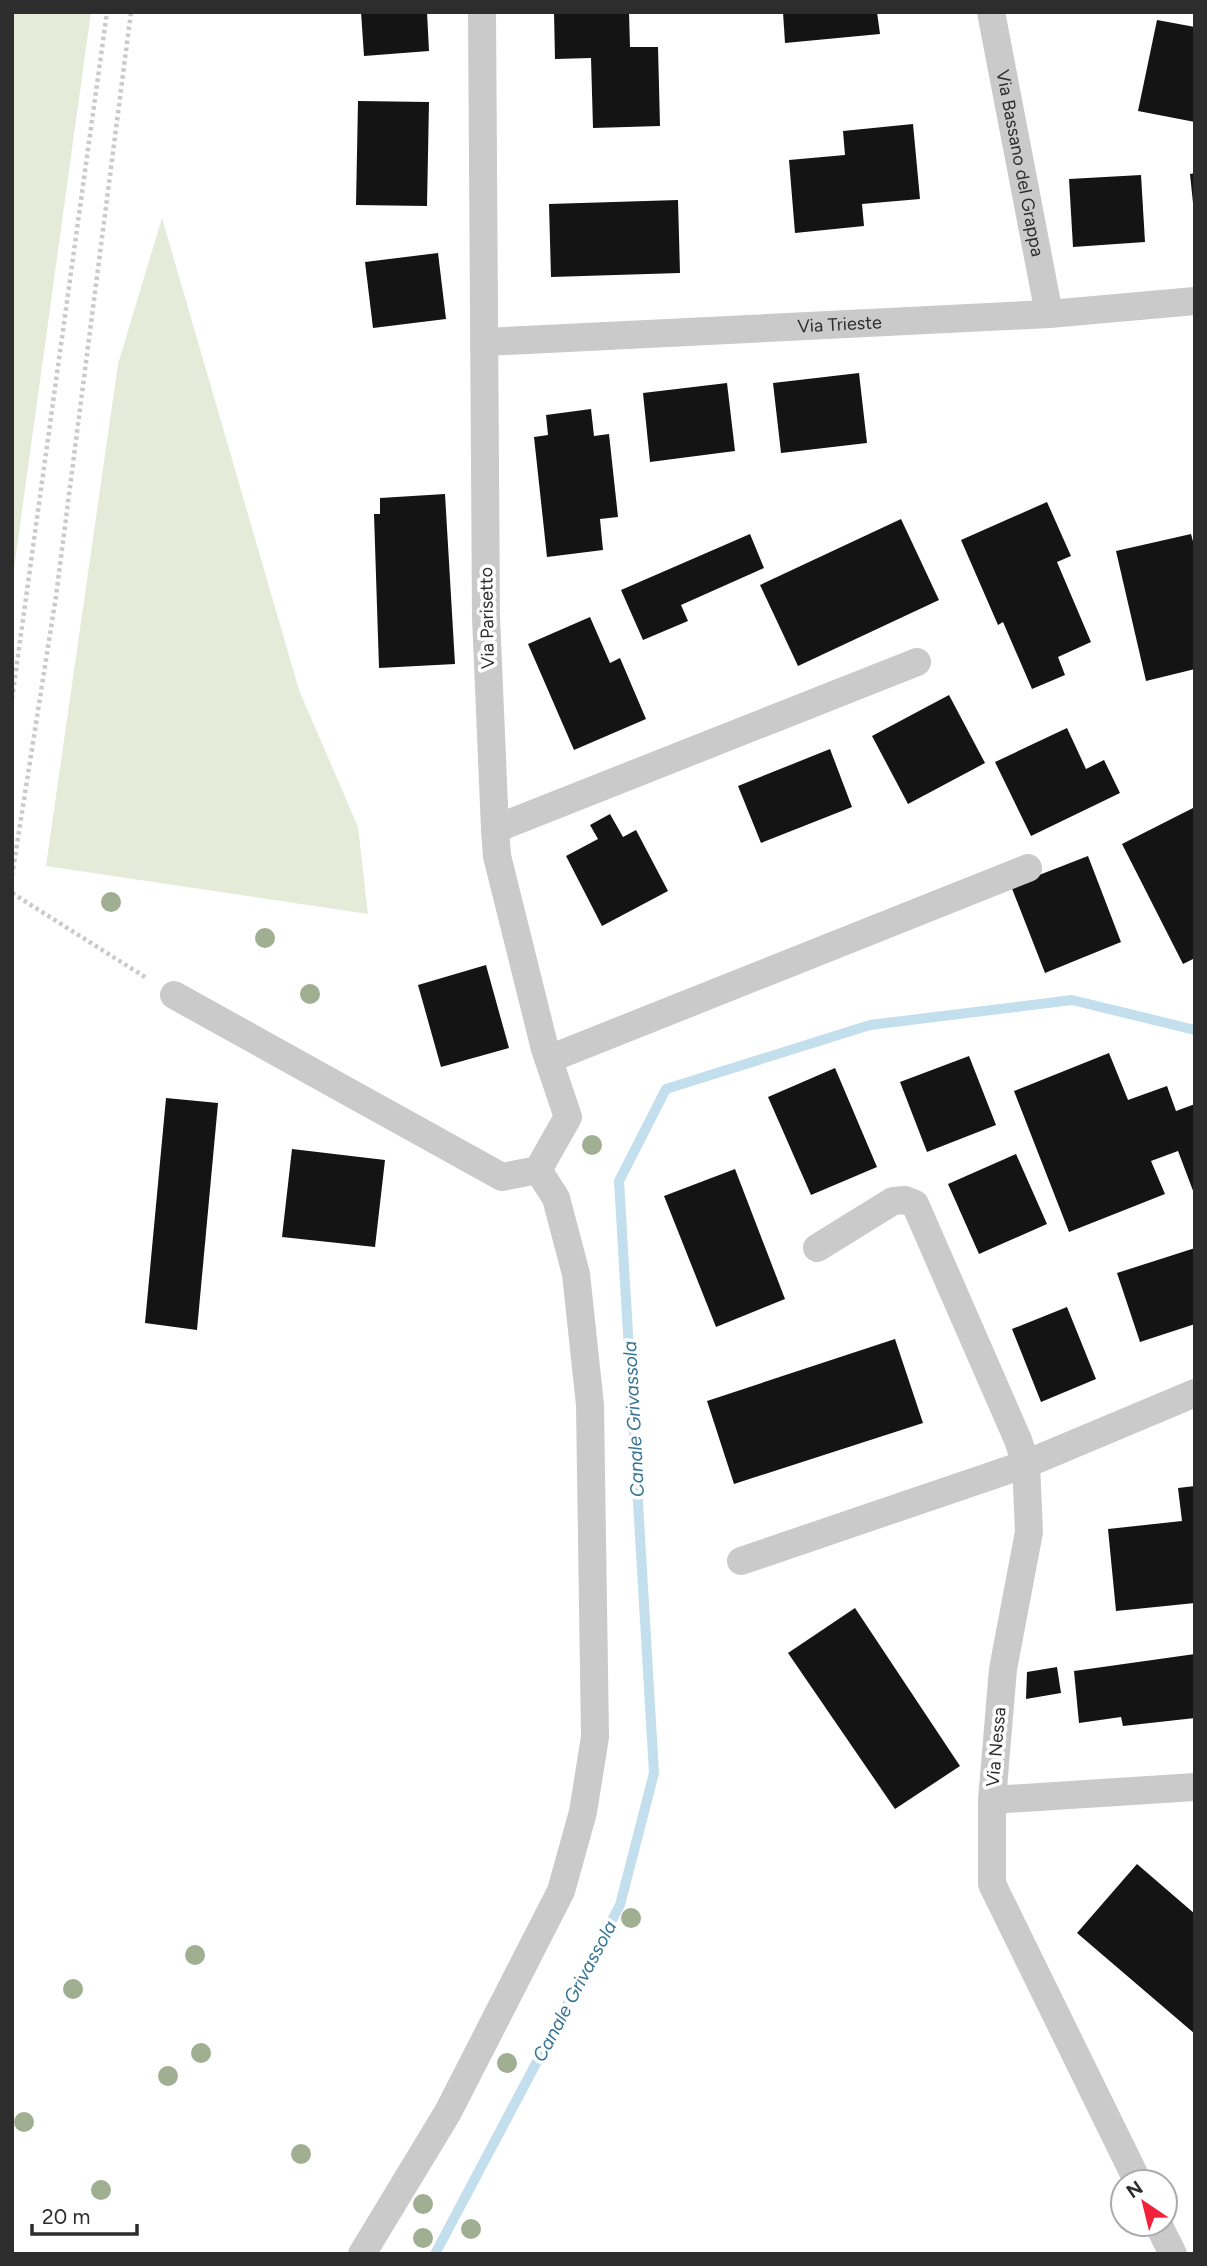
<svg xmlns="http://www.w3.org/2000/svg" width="1207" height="2266" font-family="Figtree,sans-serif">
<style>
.green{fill:#e4ecd9}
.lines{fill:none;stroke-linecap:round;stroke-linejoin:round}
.stream{stroke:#c3dfed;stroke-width:10}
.building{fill:#141414}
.path{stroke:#cacaca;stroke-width:4.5;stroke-dasharray:3.5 3.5;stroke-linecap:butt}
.minor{stroke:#cacaca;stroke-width:28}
.tree{fill:#a0ae91}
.labels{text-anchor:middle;stroke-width:7;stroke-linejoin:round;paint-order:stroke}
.street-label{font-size:18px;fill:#2d2d2d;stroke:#fff}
.water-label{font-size:19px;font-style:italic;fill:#357494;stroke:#fff}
</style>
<rect width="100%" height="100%" fill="#fff"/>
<!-- green -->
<g class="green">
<polygon points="12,12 91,12 12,583"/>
<polygon points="162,218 299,690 358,827 368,914 46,866 118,364"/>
</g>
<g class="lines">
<!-- stream -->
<polyline class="stream" points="435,2254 620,1905 654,1773 619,1181 666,1089 870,1025 1072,1000 1195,1030"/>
</g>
<!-- building -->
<g class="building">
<polygon points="361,12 427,12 429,51 364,56"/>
<polygon points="554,12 629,12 630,47 658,47 660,126 593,128 591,58 555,59"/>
<polygon points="783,12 877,12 880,34 785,43"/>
<polygon points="1157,20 1195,27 1195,122 1138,111"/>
<polygon points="358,101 429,102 427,206 356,205"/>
<polygon points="913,124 920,199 862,204 864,226 795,233 789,160 845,155 843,131"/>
<polygon points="1195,173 1195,202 1193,203 1190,174"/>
<polygon points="1141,175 1145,242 1073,247 1069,179"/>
<polygon points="678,200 680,273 551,277 549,204"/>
<polygon points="438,253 446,319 373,328 365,262"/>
<polygon points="859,373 867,443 781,453 773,383"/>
<polygon points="727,383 735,451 650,462 643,393"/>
<polygon points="591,409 594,436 609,434 618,517 600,519 603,550 547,557 534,437 548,435 546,415"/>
<polygon points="445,494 455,664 379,668 374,514 380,514 380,498"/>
<polygon points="1047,502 1071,556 1057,562 1091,642 1058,657 1065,675 1032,689 1003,622 998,625 961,540"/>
<polygon points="901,519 939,600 798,666 760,585"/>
<polygon points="750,534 764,568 681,605 688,621 643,640 621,590"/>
<polygon points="1191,534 1195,549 1195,669 1146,681 1116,551"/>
<polygon points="590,617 610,663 620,658 646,719 574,750 528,644"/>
<polygon points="949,695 985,763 908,804 872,736"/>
<polygon points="1067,728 1086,769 1104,760 1120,793 1031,836 995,762"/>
<polygon points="830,749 852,807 761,843 738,786"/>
<polygon points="1195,807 1195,958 1183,964 1122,844"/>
<polygon points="610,814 623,837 636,830 668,891 602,926 566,856 598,839 590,825"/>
<polygon points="1088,856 1121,942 1045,973 1011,886"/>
<polygon points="486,965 509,1048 441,1067 418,985"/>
<polygon points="1109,1053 1128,1100 1167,1086 1176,1111 1195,1104 1195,1196 1178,1151 1151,1161 1165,1194 1069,1232 1014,1091"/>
<polygon points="969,1056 996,1125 927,1152 900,1082"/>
<polygon points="835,1068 877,1167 811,1195 768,1097"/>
<polygon points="166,1098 218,1103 197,1330 145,1323"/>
<polygon points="292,1149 385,1160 375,1247 282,1237"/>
<polygon points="1016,1154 1047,1224 979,1254 948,1184"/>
<polygon points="735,1169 785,1299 716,1327 664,1196"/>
<polygon points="1195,1248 1195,1324 1140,1342 1117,1273"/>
<polygon points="1067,1307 1096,1379 1041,1402 1012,1329"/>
<polygon points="895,1339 923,1423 734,1484 707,1401"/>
<polygon points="1195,1486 1195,1603 1116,1611 1108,1529 1182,1521 1178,1488"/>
<polygon points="855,1608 960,1766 895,1809 788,1653"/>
<polygon points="1195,1654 1195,1718 1123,1726 1121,1717 1079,1723 1074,1671"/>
<polygon points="1057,1667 1061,1693 1026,1699 1027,1672"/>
<polygon points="1137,1864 1195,1914 1195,2034 1077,1933"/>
</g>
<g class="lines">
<!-- path -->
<g class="path">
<polyline points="12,699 107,12"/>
<polyline points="12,876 56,596 131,12"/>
<polyline points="12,893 148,979"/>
</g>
<!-- minor -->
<g class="minor">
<path id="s1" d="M991 12 1049 314"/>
<path id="s2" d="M485 342 1049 314 1195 301"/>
<polyline points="495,829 917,662"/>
<polyline points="174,995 502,1177 538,1170 568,1117 545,1049 497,856 495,829 486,617 482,12"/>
<polyline points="549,1059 1028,868"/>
<polyline points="817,1248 893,1201 905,1200 915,1204 1018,1440 1026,1464 1029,1532 1003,1669 992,1800 992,1884 1138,2182"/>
<polyline points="741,1561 1026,1464 1195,1393"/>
<polyline points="992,1800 1195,1787"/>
<polyline points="1158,2224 1173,2254"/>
<polyline points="362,2254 448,2112 561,1891 583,1812 595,1737 590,1405 576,1274 556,1198 538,1170"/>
</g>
</g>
<!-- trees -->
<g class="tree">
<circle cx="111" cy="902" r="10"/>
<circle cx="265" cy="938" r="10"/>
<circle cx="310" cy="994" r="10"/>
<circle cx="592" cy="1145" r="10"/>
<circle cx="631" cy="1918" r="10"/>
<circle cx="195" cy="1955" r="10"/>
<circle cx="73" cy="1989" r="10"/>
<circle cx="201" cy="2053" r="10"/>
<circle cx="507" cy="2063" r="10"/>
<circle cx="168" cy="2076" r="10"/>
<circle cx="24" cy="2122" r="10"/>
<circle cx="301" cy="2154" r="10"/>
<circle cx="101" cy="2190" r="10"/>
<circle cx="423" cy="2204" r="10"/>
<circle cx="471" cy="2229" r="10"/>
<circle cx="423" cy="2238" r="10"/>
</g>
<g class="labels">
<!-- street labels -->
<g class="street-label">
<text dy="6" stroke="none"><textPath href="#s1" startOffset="154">Via Bassano del Grappa</textPath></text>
<text dy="6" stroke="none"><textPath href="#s2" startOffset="355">Via Trieste</textPath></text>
<text transform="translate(487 618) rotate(-91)" y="6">Via Parisetto</text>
<text transform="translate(996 1747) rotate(-85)" y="6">Via Nessa</text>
</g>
<!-- water labels -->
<g class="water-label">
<text transform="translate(633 1419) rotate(-93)" y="7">Canale Grivassola</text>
<text transform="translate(574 1991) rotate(-62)" y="7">Canale Grivassola</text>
</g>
</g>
<!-- border -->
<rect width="1207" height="2266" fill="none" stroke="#2d2d2d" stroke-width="28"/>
<!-- north arrow -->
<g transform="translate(1144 2203) rotate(325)"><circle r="33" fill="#ffffff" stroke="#ababab" stroke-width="2"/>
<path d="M0-5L12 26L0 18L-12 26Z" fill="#f2213b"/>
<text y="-10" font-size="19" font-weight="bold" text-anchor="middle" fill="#2d2d2d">N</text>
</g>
<!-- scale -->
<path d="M32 2224v10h105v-10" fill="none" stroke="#2d2d2d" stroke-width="3.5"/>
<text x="42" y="2224" font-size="21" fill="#2d2d2d" stroke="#ffffff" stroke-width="5" paint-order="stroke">20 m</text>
</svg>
